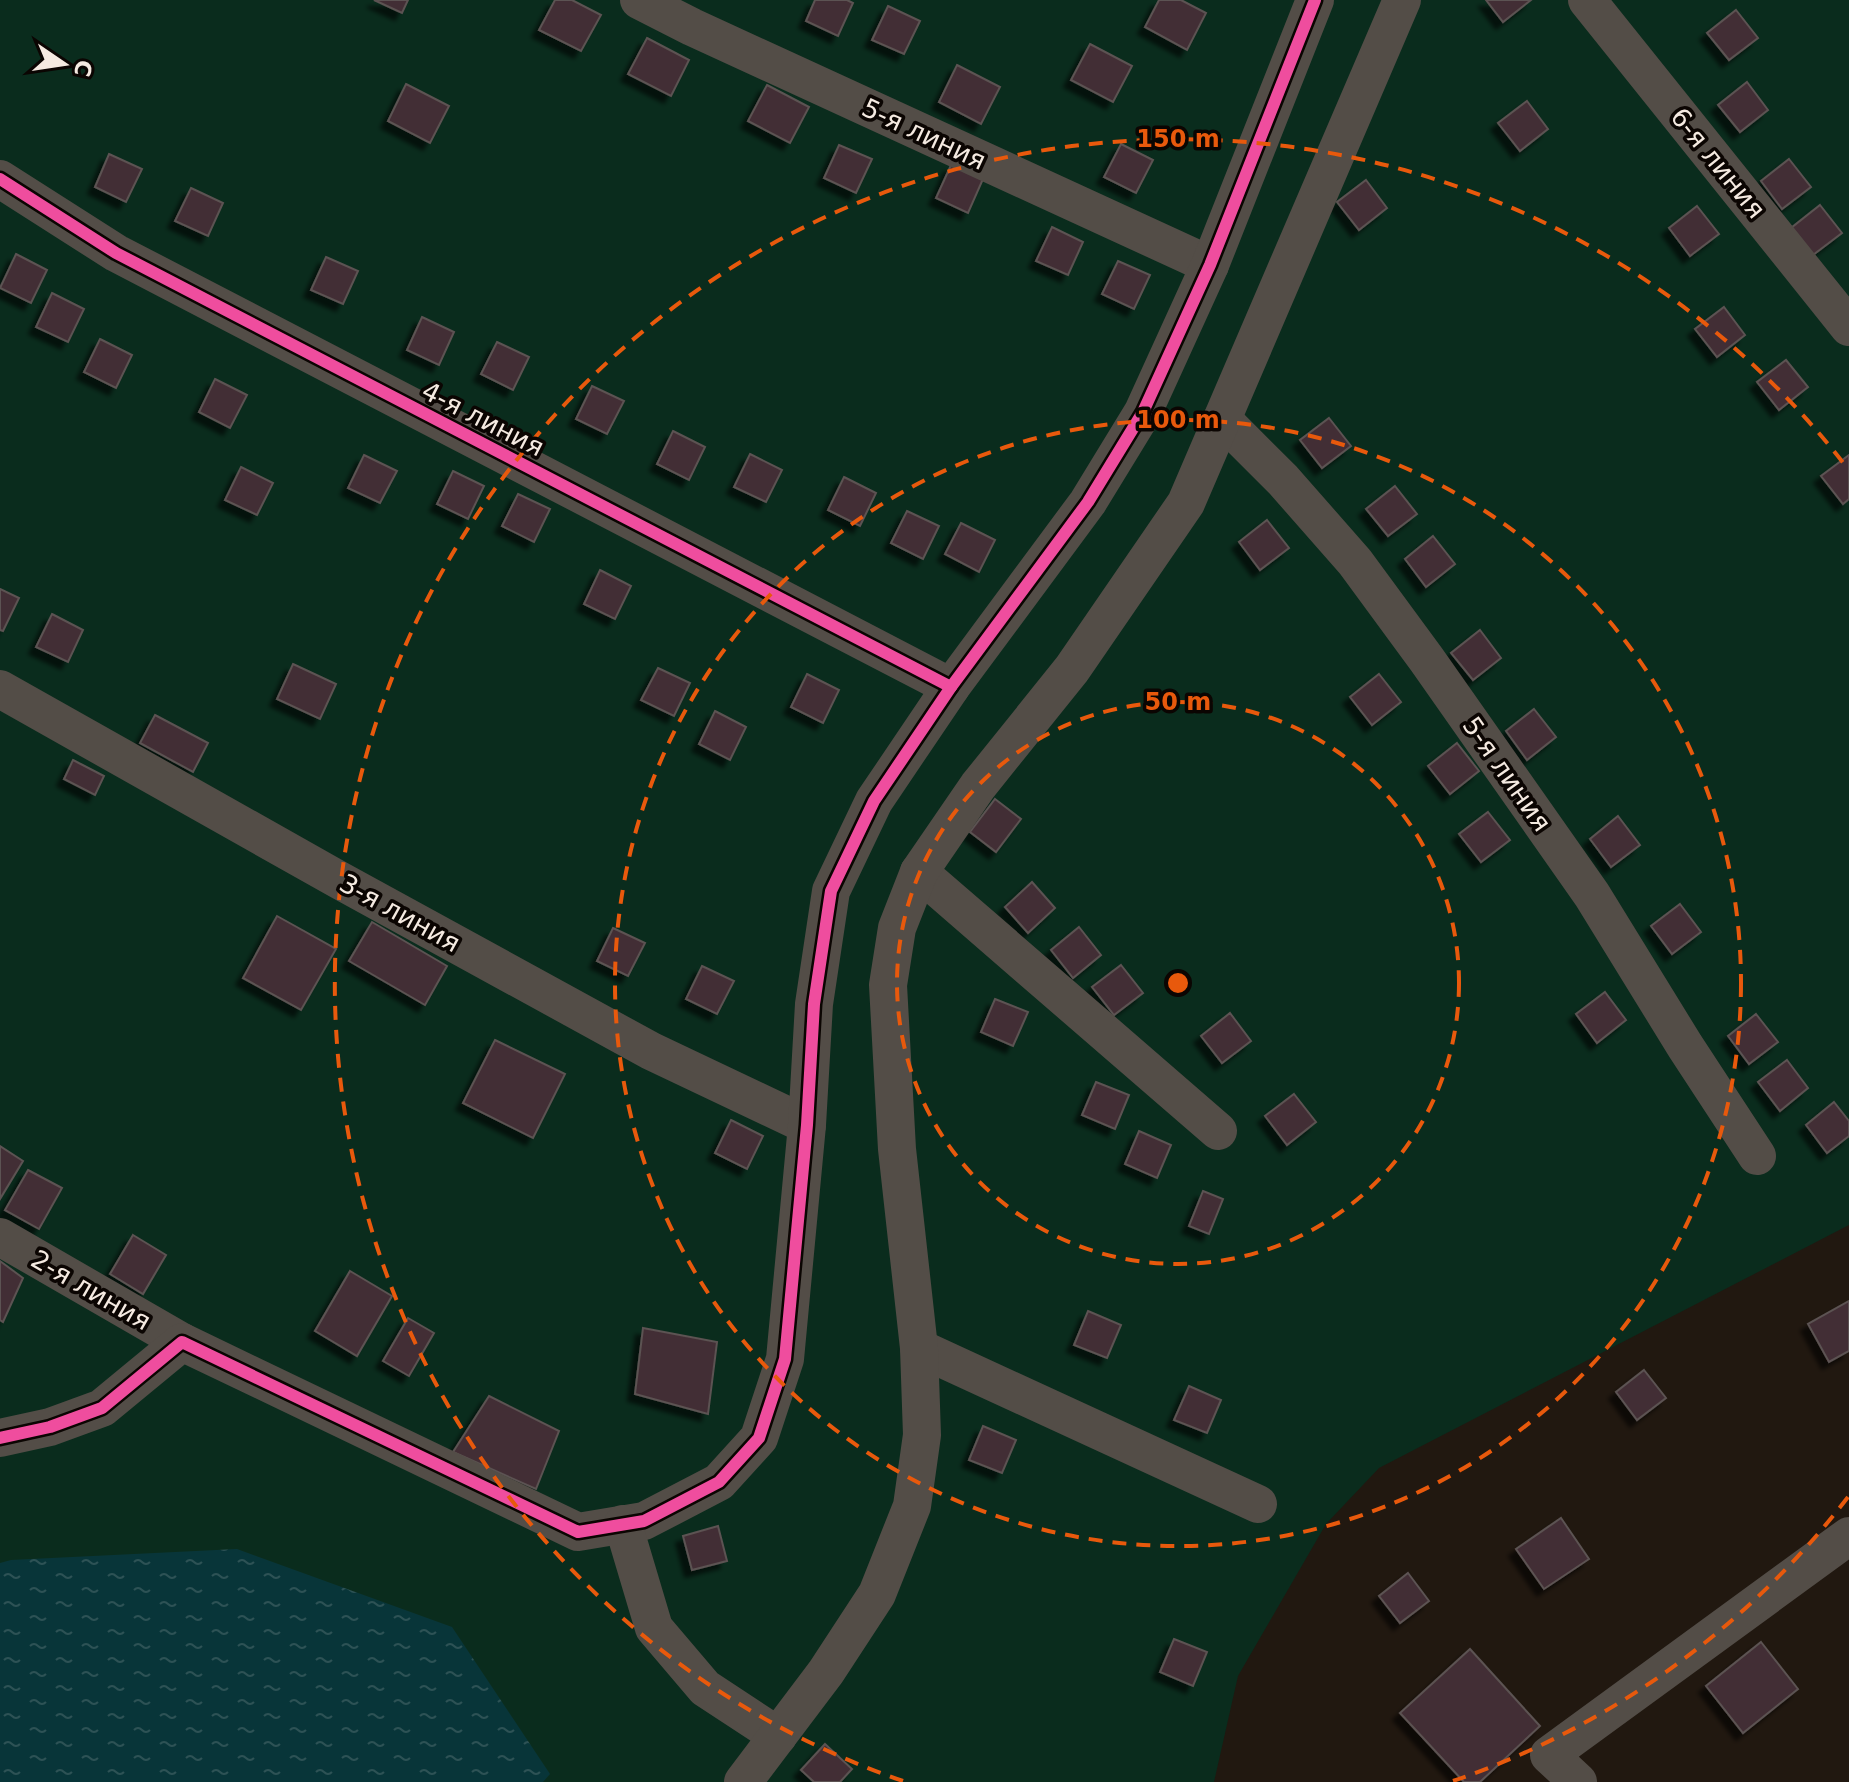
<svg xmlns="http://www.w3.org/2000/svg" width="1849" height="1782" font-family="'DejaVu Sans',sans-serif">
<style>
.green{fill:#0a2c1d}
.water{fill:url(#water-ripples)}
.building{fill:#432f35;stroke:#5c5352;stroke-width:2;filter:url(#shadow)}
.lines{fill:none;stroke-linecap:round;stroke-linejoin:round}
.street{stroke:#534d47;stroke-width:38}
.cycleway-casing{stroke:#0b0502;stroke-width:17}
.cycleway{stroke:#ef4d9e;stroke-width:12}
.ring{fill:none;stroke:#e8590c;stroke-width:4;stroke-dasharray:14 10}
.labels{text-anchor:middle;stroke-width:7;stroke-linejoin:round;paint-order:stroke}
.street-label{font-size:26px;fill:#f5eae1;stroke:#0b0502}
.centre{fill:#e8590c;stroke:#0b0502;stroke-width:4}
.ring-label{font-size:24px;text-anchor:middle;font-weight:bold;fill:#e8590c;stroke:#0b0502;stroke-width:7;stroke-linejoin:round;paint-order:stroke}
</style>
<defs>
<pattern id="water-ripples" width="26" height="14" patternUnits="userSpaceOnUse" patternTransform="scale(2)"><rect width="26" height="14" fill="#083539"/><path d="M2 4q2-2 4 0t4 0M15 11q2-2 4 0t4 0" fill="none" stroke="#2d5255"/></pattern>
<filter id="shadow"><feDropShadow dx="-7" dy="7" stdDeviation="2" flood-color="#0009"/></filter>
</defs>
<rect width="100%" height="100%" fill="#211810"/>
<!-- green -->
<polygon class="green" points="0,0 1849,0 1849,1225 1379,1468 1326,1524 1238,1676 1214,1782 0,1782"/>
<!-- water -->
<polygon class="water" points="237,1549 452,1627 550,1774 543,1782 0,1782 0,1563 11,1560"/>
<!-- building -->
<g class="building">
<polygon points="374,0 408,0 402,13"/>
<polygon points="555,0 572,0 601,15 581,51 539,30"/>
<polygon points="815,0 847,0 853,3 838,36 806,21"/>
<polygon points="1159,0 1181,0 1206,13 1187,50 1145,27"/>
<polygon points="1486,0 1531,0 1503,22"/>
<polygon points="888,6 920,21 904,54 872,40"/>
<polygon points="1736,10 1758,38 1729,60 1707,33"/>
<polygon points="647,38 689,60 671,96 628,74"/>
<polygon points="1090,44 1132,66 1113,102 1071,80"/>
<polygon points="957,65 1000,87 981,124 939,102"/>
<polygon points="1747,82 1768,110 1740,132 1718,105"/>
<polygon points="406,84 449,106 430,143 388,121"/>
<polygon points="767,85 809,107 790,143 748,121"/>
<polygon points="1527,101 1548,129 1520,151 1498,123"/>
<polygon points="1121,144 1153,160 1136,193 1104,177"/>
<polygon points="839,145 872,159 856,193 824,178"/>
<polygon points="109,154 142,169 126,202 95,187"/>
<polygon points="1789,159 1811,187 1782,209 1761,181"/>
<polygon points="951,165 983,179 968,213 936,198"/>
<polygon points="1366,180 1387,208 1359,230 1337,202"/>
<polygon points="191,188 223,203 208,236 175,221"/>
<polygon points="1820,205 1842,233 1813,255 1791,228"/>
<polygon points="1697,206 1719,234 1690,256 1669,228"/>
<polygon points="1052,227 1083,242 1068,275 1036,261"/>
<polygon points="16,254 47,270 31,303 0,288"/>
<polygon points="326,257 358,271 343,304 311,290"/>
<polygon points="1118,261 1150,275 1134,309 1102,294"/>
<polygon points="52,293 84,309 68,342 36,327"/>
<polygon points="1724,307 1745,335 1717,357 1695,329"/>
<polygon points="422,317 454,332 439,365 407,350"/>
<polygon points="100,339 132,355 116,388 84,372"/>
<polygon points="497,342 529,357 513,390 481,374"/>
<polygon points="1786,360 1808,387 1779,410 1757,382"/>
<polygon points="215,379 247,395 230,428 199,412"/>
<polygon points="592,386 624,401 607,434 576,419"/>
<polygon points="1329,418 1351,446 1322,468 1300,440"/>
<polygon points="673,431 705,447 689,480 657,464"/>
<polygon points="750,454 782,470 766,502 734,487"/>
<polygon points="364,455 397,471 380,503 348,488"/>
<polygon points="1849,455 1849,499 1843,504 1821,476"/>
<polygon points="241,467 273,483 257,515 225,500"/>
<polygon points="453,471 484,486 468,519 437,504"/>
<polygon points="844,477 876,493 860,526 828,510"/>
<polygon points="1395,486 1417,514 1388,536 1366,509"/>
<polygon points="518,494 550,509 534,542 502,526"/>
<polygon points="907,511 939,526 923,559 891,543"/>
<polygon points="1267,520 1289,548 1260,570 1239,542"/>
<polygon points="961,523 995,540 979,572 945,554"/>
<polygon points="1433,536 1455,564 1426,587 1405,559"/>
<polygon points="600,570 631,586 615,619 584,604"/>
<polygon points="0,589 19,598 3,631 0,630"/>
<polygon points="52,614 83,630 68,662 36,647"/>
<polygon points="1480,630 1501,658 1473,680 1451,653"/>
<polygon points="293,664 336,684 320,719 277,699"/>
<polygon points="658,668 690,683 674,716 641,700"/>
<polygon points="807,674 839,690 823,723 791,707"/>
<polygon points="1379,674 1401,702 1372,725 1350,697"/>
<polygon points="1534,709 1556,737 1527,760 1506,731"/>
<polygon points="715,711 746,727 730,760 699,744"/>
<polygon points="155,715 208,743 193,772 140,743"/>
<polygon points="1457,743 1479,771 1450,794 1428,766"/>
<polygon points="73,760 104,776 95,795 64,779"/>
<polygon points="995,799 1021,819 996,852 970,832"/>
<polygon points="1488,812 1510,840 1481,862 1459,834"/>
<polygon points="1618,816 1640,845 1611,867 1590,839"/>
<polygon points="1032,882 1055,908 1028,933 1005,907"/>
<polygon points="1680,904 1701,932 1672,954 1651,926"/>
<polygon points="277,916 336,949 301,1010 243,978"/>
<polygon points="372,922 447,966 425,1005 349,961"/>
<polygon points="1079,927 1101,955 1073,978 1051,950"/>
<polygon points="613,928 645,943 628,976 597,961"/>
<polygon points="1121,965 1143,993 1114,1015 1092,987"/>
<polygon points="702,966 734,981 717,1014 686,999"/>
<polygon points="1605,992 1626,1020 1597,1043 1576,1014"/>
<polygon points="995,999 1028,1012 1013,1046 981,1032"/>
<polygon points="1230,1013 1251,1041 1222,1063 1201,1036"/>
<polygon points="1756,1014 1778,1042 1749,1064 1728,1036"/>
<polygon points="495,1040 565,1074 533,1138 463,1103"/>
<polygon points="1787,1060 1808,1088 1780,1111 1758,1082"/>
<polygon points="1096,1082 1129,1095 1115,1129 1082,1115"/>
<polygon points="1294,1094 1316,1122 1287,1145 1265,1116"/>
<polygon points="1834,1102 1849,1121 1849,1136 1827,1153 1806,1125"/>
<polygon points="731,1120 763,1136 747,1169 715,1153"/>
<polygon points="1139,1131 1171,1145 1157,1178 1125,1164"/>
<polygon points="0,1146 23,1161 0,1199"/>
<polygon points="28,1170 62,1188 39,1229 5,1210"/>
<polygon points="1203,1191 1223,1199 1209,1234 1189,1226"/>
<polygon points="133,1235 166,1255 143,1294 110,1274"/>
<polygon points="0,1261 23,1278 3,1322 0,1320"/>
<polygon points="350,1271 392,1296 357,1356 315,1331"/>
<polygon points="1849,1301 1849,1351 1829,1362 1808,1324"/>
<polygon points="1088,1311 1121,1325 1107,1358 1074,1345"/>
<polygon points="408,1318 434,1333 409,1376 383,1361"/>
<polygon points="643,1328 717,1342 708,1414 635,1394"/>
<polygon points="1644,1370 1666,1398 1637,1420 1616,1392"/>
<polygon points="1189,1386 1221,1400 1207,1433 1174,1420"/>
<polygon points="489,1396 559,1431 536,1489 453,1452"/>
<polygon points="983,1426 1016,1440 1002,1473 969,1460"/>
<polygon points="1561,1518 1589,1559 1544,1589 1516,1549"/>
<polygon points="718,1526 727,1561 692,1570 683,1536"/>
<polygon points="1408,1573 1429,1601 1400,1623 1379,1596"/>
<polygon points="1174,1639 1207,1652 1193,1686 1160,1672"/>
<polygon points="1761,1642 1798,1689 1743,1733 1706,1686"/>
<polygon points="1470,1649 1540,1726 1480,1782 1464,1782 1400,1713"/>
<polygon points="825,1744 852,1769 840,1782 814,1782 801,1770"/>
</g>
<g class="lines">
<!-- street -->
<g class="street">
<polyline points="639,0 692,27 1210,265"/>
<polyline points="1587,0 1849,327"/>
<polyline points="0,179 116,253 951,687"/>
<polyline points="1222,419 1283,480 1355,562 1427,660 1592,895 1685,1046 1757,1156"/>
<polyline points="0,689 339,880 651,1051 807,1125"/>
<polyline points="919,872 1218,1131"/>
<polyline points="0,1237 182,1342"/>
<polyline points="919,1348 1258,1504"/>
<polyline points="0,1438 50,1427 102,1408 182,1342 578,1532 644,1521 719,1482 759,1438 785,1359 807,1125 814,1004 831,891 874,801 951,687 1088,502 1143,412 1210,265 1315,0"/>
<polyline points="623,1524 654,1628 705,1688 778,1736"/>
<polyline points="743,1782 826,1672 877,1594 912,1506 922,1435 919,1348 897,1149 888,985 897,928 919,872 978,786 1072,669 1186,503 1402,0"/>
<polyline points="1578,1782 1549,1755 1849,1536"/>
</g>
<!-- cycleway casing -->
<g class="cycleway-casing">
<g id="cycleway">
<polyline points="0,179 116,253 951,687"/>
<polyline points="0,1438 50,1427 102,1408 182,1342 578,1532 644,1521 719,1482 759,1438 785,1359 807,1125 814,1004 831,891 874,801 951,687 1088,502 1143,412 1210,265 1315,0"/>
</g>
</g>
<!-- cycleway -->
<use href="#cycleway" class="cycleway"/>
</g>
<!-- distance rings -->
<g class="ring">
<circle cx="1178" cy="983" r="281"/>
<circle cx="1178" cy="983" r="563"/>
<path d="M1848 1497A844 844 0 0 1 1453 1781M903 1781A844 844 0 1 1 1848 469"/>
</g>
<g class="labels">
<!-- street labels -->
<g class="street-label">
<text transform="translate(924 134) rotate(25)" y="9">5-я линия</text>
<text transform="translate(1718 163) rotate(51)" y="9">6-я линия</text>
<text transform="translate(483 419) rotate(27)" y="9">4-я линия</text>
<text transform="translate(1507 774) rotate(55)" y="9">5-я линия</text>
<text transform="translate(400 913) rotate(29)" y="9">3-я линия</text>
<text transform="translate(91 1290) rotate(30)" y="9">2-я линия</text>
</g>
</g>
<circle cx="1178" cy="983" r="12" class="centre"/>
<g class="ring-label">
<text x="1178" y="147">150 m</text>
<text x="1178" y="428">100 m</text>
<text x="1178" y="710">50 m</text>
</g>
<!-- north arrow -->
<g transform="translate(64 64) rotate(103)" stroke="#0b0502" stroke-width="6" paint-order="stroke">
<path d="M0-6L14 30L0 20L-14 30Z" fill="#f5eae1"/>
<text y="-12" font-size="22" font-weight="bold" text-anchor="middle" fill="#f5eae1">С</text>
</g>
</svg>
